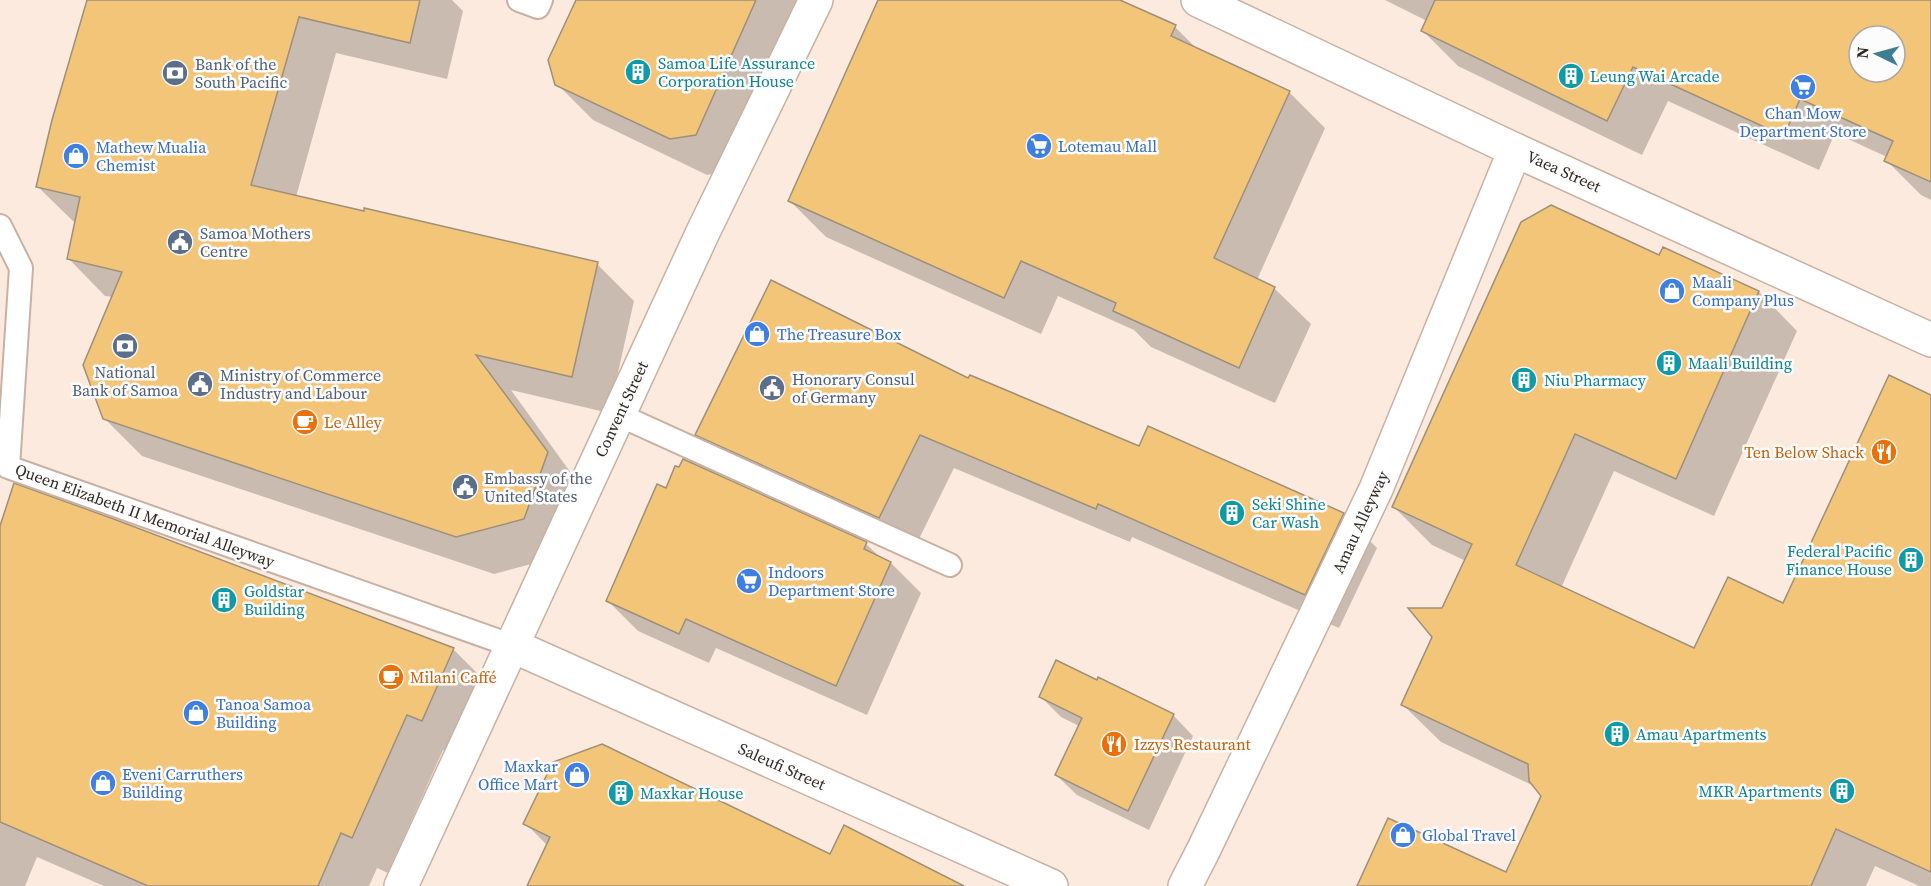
<svg xmlns="http://www.w3.org/2000/svg" width="1931" height="886" font-family="'Source Serif 4',serif">
<style>
.shadow{fill:#0003;fill-rule:evenodd}
.building{fill:#f3c579;stroke:#9d907b;stroke-width:1.5;fill-rule:evenodd}
.lines{fill:none;stroke-linecap:round;stroke-linejoin:round}
.lane-casing{stroke:#c8b1a3;stroke-width:26}
.street-casing{stroke:#c8b1a3;stroke-width:36}
.secondary-casing{stroke:#c8b1a3;stroke-width:36}
.primary-casing{stroke:#c8b1a3;stroke-width:36}
.lane{stroke:#fff;stroke-width:22}
.street{stroke:#fff;stroke-width:33}
.secondary{stroke:#fff;stroke-width:33}
.primary{stroke:#fff;stroke-width:33}
.labels{text-anchor:middle;stroke-width:5;stroke-linejoin:round;paint-order:stroke}
.culture-label{font-size:16px;fill:#0d838f;stroke:#fcfcfc;text-anchor:start}
.service-label{font-size:16px;fill:#4e5e75;stroke:#fcfcfc;text-anchor:start}
.shop-label{font-size:16px;fill:#366cbe;stroke:#fcfcfc;text-anchor:start}
.street-label{font-size:16px;fill:#302822;stroke:#fcfcfc}
.food-label{font-size:16px;fill:#c56008;stroke:#fcfcfc;text-anchor:start}
</style>
<rect width="100%" height="100%" fill="#fdeade"/>
<!-- shadow -->
<g class="shadow">
<polygon points="88,0 452,0 463,11 447,79 336,53 296,197 597,264 634,301 609,413 511,390 584,491 561,556 494,574 142,456 104,418 113,297 105,296 68,258 75,223 37,186"/>
<polygon points="577,0 809,0 732,170 707,175 593,120 557,84"/>
<polygon points="879,0 1117,0 1175,27 1198,50 1289,92 1325,128 1257,280 1274,288 1311,324 1275,403 1151,347 1134,330 1058,296 1041,334 826,237 790,201"/>
<path d="M1385 0H1931V200L1921 195 1886 160 1887 157 1835 133 1819 170 1668 101 1642 155 1458 66 1423 31 1427 21ZM1859 36H1895V72H1859Z"/>
<polygon points="1663,249 1759,292 1797,331 1714,516 1614,471 1561,588 1695,650 1783,605 1931,397 1931,886 1919,886 1875,866 1866,886 1358,886 1507,874 1543,796 1536,787 1441,742 1402,704 1466,561 1432,545 1394,507 1660,257"/>
<polygon points="969,380 1140,448 1343,514 1377,548 1339,628 1132,537 1130,542 954,468 913,551 731,469 697,434"/>
<polygon points="0,531 453,649 489,685 458,756 443,750 388,873 377,868 369,886 104,886 37,857 25,886 0,886"/>
<polygon points="866,544 882,559 891,563 921,593 867,715 716,648 709,663 638,631 608,601"/>
<polygon points="1041,697 1173,715 1193,736 1149,830 1077,795 1056,775 1079,726 1061,717"/>
<polygon points="525,823 830,856 961,886 529,886 548,846"/>
</g>
<!-- building -->
<g class="building">
<polygon points="87,0 420,0 410,43 299,17 251,185 364,211 364,208 598,262 572,377 476,355 548,452 524,519 456,537 103,419 83,365 122,272 67,259 80,197 36,187 52,120"/>
<polygon points="576,0 756,0 696,135 670,139 555,85 548,60"/>
<polygon points="878,0 1120,0 1176,25 1171,36 1290,91 1214,258 1275,287 1239,368 1113,311 1116,303 1021,261 1004,298 788,201"/>
<path d="M1435 0H1931V182L1884 161 1893 141 1800 99 1784 136 1633 67 1607 121 1421 31ZM1859 36H1895V72H1859Z"/>
<polygon points="1551,205 1659,255 1663,247 1759,291 1676,479 1575,434 1516,565 1694,648 1728,577 1783,603 1889,375 1931,395 1931,872 1836,829 1811,886 1357,886 1388,818 1506,872 1541,796 1529,781 1528,764 1401,705 1432,637 1408,608 1442,608 1472,544 1392,507 1521,222"/>
<polygon points="771,280 968,378 970,375 1139,446 1148,426 1344,513 1305,595 1098,504 1096,509 920,435 879,518 695,435"/>
<polygon points="683,459 867,542 864,549 891,562 836,686 686,619 679,634 606,601 657,484 666,488 675,466 679,467"/>
<polygon points="14,483 111,518 454,648 422,721 407,715 352,838 341,833 318,886 148,886 0,822 0,526"/>
<polygon points="1056,660 1097,680 1098,677 1174,714 1128,811 1055,775 1082,718 1039,697"/>
<polygon points="602,744 830,854 844,825 964,886 527,886 550,837 523,824 553,762"/>
</g>
<g class="lines">
<!-- lane casing -->
<g class="lane-casing">
<g id="lane">
<polyline points="519,0 538,7 541,0"/>
<polyline points="0,226 21,268 8,467 513,646"/>
<polyline points="619,415 950,565"/>
</g>
</g>
<!-- street casing -->
<g class="street-casing">
<polyline id="street" points="1185,886 1203,851 1376,489 1515,150"/>
</g>
<!-- secondary casing -->
<g class="secondary-casing">
<g id="secondary">
<polyline points="513,646 1051,886"/>
<polyline points="401,886 703,232 816,0"/>
</g>
</g>
<!-- primary casing -->
<g class="primary-casing">
<polyline id="primary" points="1198,0 1515,150 1931,340"/>
</g>
<!-- lane -->
<use href="#lane" class="lane"/>
<!-- street -->
<use href="#street" class="street"/>
<!-- secondary -->
<use href="#secondary" class="secondary"/>
<!-- primary -->
<use href="#primary" class="primary"/>
</g>
<!-- icons -->
<defs>
<g id="building-disc" transform="scale(1.35)"><circle r="9.5" fill="#0f9aa8" stroke="#fcfcfc"/><path d="M-4-6H4V6H1V3H-1V6H-4ZM-2.5-4.3h1.7v1.8h-1.7ZM.8-4.3h1.7v1.8H.8ZM-2.5-1h1.7V.8h-1.7ZM.8-1h1.7V.8H.8Z" fill="#fff"/></g>
<g id="bank-disc" transform="scale(1.35)"><circle r="9.5" fill="#5c6f8a" stroke="#fcfcfc"/><path d="M-6-4H6V4H-6ZM0-2.3a2.3 2.3 0 1 0 0 4.6a2.3 2.3 0 1 0 0-4.6Z" fill="#fff"/></g>
<g id="supermarket-disc" transform="scale(1.35)"><circle r="9.5" fill="#3f7fe0" stroke="#fcfcfc"/><path d="M-6-5.5h2.5l.6 2H6L4.5 2H-2.5L-4.4-4H-6ZM-1.5 3.2a1.3 1.3 0 1 0 .1 0ZM3 3.2a1.3 1.3 0 1 0 .1 0Z" fill="#fff"/></g>
<g id="shop-disc" transform="scale(1.35)"><circle r="9.5" fill="#3f7fe0" stroke="#fcfcfc"/><path d="M-5-2.5h2.3a2.7 3.5 0 0 1 5.4 0H5L5.5 6h-11ZM-1.5-2.5h3a1.5 2.3 0 0 0-3 0Z" fill="#fff"/></g>
<g id="civic-disc" transform="scale(1.35)"><circle r="9.5" fill="#5c6f8a" stroke="#fcfcfc"/><path d="M-.6-6.5H3V-4.5H.6V-3L4-1V1h2V6H-6V1h2V-1L-.6-3ZM-1.2 2.5V6h2.4V2.5Z" fill="#fff"/></g>
<g id="cafe-disc" transform="scale(1.35)"><circle r="9.5" fill="#e8710a" stroke="#fcfcfc"/><path d="M-5.5-4.5H6V0H3Q3 3.5 0 3.5H-2.5Q-5.5 3.5-5.5 0ZM3-3.2v2h1.7v-2ZM-6 4.5H4V6H-6Z" fill="#fff"/></g>
<g id="restaurant-disc" transform="scale(1.35)"><circle r="9.5" fill="#e8710a" stroke="#fcfcfc"/><path d="M-5-6h1v4h1v-4h1v4h1v-4h1v5L-1.5 .5V6h-2V.5L-5-1ZM5-6V6H3V1.5H1.5Q1.5-4 5-6Z" fill="#fff"/></g>
</defs>
<g fill-rule="evenodd">
<use href="#building-disc" x="638" y="72"/>
<use href="#bank-disc" x="175" y="73"/>
<use href="#building-disc" x="1571" y="76"/>
<use href="#supermarket-disc" x="1803" y="87"/>
<use href="#supermarket-disc" x="1039" y="146"/>
<use href="#shop-disc" x="76" y="156"/>
<use href="#civic-disc" x="180" y="242"/>
<use href="#shop-disc" x="1672" y="291"/>
<use href="#shop-disc" x="757" y="334"/>
<use href="#bank-disc" x="125" y="346"/>
<use href="#building-disc" x="1669" y="363"/>
<use href="#building-disc" x="1524" y="380"/>
<use href="#civic-disc" x="200" y="384"/>
<use href="#civic-disc" x="772" y="388"/>
<use href="#cafe-disc" x="305" y="422"/>
<use href="#restaurant-disc" x="1884" y="452"/>
<use href="#civic-disc" x="465" y="487"/>
<use href="#building-disc" x="1232" y="513"/>
<use href="#building-disc" x="1911" y="560"/>
<use href="#supermarket-disc" x="749" y="581"/>
<use href="#building-disc" x="224" y="600"/>
<use href="#cafe-disc" x="391" y="677"/>
<use href="#shop-disc" x="196" y="713"/>
<use href="#building-disc" x="1617" y="734"/>
<use href="#restaurant-disc" x="1114" y="744"/>
<use href="#shop-disc" x="577" y="775"/>
<use href="#shop-disc" x="103" y="783"/>
<use href="#building-disc" x="1842" y="791"/>
<use href="#building-disc" x="621" y="793"/>
<use href="#shop-disc" x="1403" y="835"/>
</g>
<g class="labels">
<!-- culture labels -->
<g class="culture-label">
<text x="658" y="69">Samoa Life Assurance<tspan x="658" dy="18">Corporation House</tspan></text>
<text x="1590" y="82">Leung Wai Arcade</text>
<text x="1688" y="369">Maali Building</text>
<text x="1544" y="386">Niu Pharmacy</text>
<text x="1252" y="510">Seki Shine<tspan x="1252" dy="18">Car Wash</tspan></text>
<text x="1892" y="557" text-anchor="end">Federal Pacific<tspan x="1892" dy="18">Finance House</tspan></text>
<text x="244" y="597">Goldstar<tspan x="244" dy="18">Building</tspan></text>
<text x="1636" y="740">Amau Apartments</text>
<text x="1822" y="797" text-anchor="end">MKR Apartments</text>
<text x="640" y="799">Maxkar House</text>
</g>
<!-- service labels -->
<g class="service-label">
<text x="195" y="70">Bank of the<tspan x="195" dy="18">South Pacific</tspan></text>
<text x="200" y="239">Samoa Mothers<tspan x="200" dy="18">Centre</tspan></text>
<text x="125" y="378" text-anchor="middle">National<tspan x="125" dy="18">Bank of Samoa</tspan></text>
<text x="220" y="381">Ministry of Commerce<tspan x="220" dy="18">Industry and Labour</tspan></text>
<text x="792" y="385">Honorary Consul<tspan x="792" dy="18">of Germany</tspan></text>
<text x="484" y="484">Embassy of the<tspan x="484" dy="18">United States</tspan></text>
</g>
<!-- shop labels -->
<g class="shop-label">
<text x="1803" y="119" text-anchor="middle">Chan Mow<tspan x="1803" dy="18">Department Store</tspan></text>
<text x="1058" y="152">Lotemau Mall</text>
<text x="96" y="153">Mathew Mualia<tspan x="96" dy="18">Chemist</tspan></text>
<text x="1692" y="288">Maali<tspan x="1692" dy="18">Company Plus</tspan></text>
<text x="777" y="340">The Treasure Box</text>
<text x="768" y="578">Indoors<tspan x="768" dy="18">Department Store</tspan></text>
<text x="216" y="710">Tanoa Samoa<tspan x="216" dy="18">Building</tspan></text>
<text x="558" y="772" text-anchor="end">Maxkar<tspan x="558" dy="18">Office Mart</tspan></text>
<text x="122" y="780">Eveni Carruthers<tspan x="122" dy="18">Building</tspan></text>
<text x="1422" y="841">Global Travel</text>
</g>
<!-- street labels -->
<g class="street-label">
<text transform="translate(1564 171) rotate(24)" y="6">Vaea Street</text>
<text transform="translate(621 409) rotate(-65)" y="6">Convent Street</text>
<text transform="translate(145 515) rotate(20)" y="6">Queen Elizabeth II Memorial Alleyway</text>
<text transform="translate(1360 522) rotate(-65)" y="6">Amau Alleyway</text>
<text transform="translate(782 766) rotate(24)" y="6">Saleufi Street</text>
</g>
<!-- food labels -->
<g class="food-label">
<text x="324" y="428">Le Alley</text>
<text x="1864" y="458" text-anchor="end">Ten Below Shack</text>
<text x="410" y="683">Milani Caffé</text>
<text x="1134" y="750">Izzys Restaurant</text>
</g>
</g>
<!-- north arrow -->
<g transform="translate(1877 54) rotate(275)"><circle r="28" fill="#fcfcfc" stroke="#aaa7a5" stroke-width="1.5"/>
<path d="M0-4.5L10 22L0 15L-10 22Z" fill="#3f7e92"/>
<text y="-9" font-size="16" font-weight="bold" text-anchor="middle" fill="#302822">N</text>
</g>
</svg>
